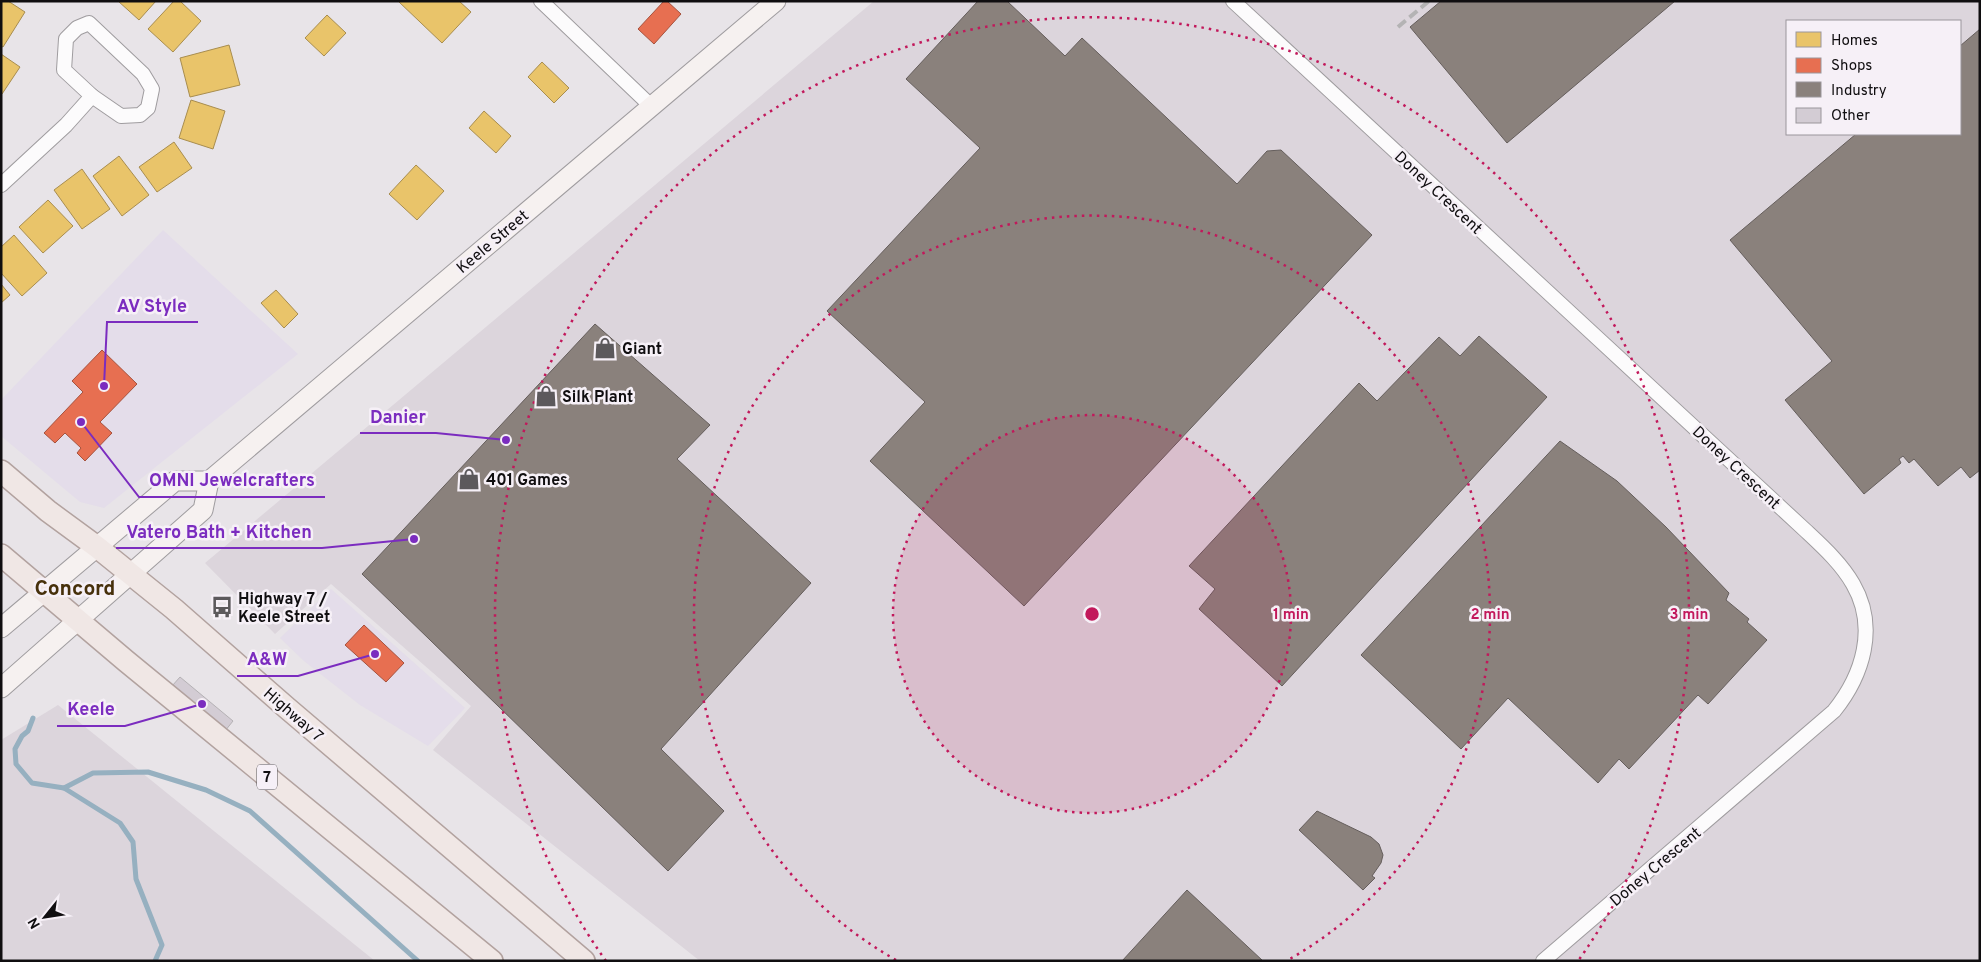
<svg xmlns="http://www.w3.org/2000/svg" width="1981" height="962" font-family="Overpass,sans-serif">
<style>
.commercial{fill:#e4ddea}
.built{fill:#dcd5dc;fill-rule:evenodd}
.homes{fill:#e9c46a;stroke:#a88d4f}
.shops{fill:#e76f51;stroke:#a6523e}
.industry{fill:#8a817c;stroke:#655e5c}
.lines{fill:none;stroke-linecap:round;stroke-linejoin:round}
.stream{stroke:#96b0c0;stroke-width:5}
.building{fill:#d3ccd4;stroke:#b5b2b5}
.street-casing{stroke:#9f9c9f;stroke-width:16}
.secondary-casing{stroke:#9f9c9f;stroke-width:21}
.primary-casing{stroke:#b2a29f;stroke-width:24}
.street{stroke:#fcfbfc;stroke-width:14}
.secondary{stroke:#f6f1f0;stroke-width:19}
.primary{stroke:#f0e7e5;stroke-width:21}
.rail{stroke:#b4b3b4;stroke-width:4;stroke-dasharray:10 5;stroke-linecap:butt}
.ring{fill:none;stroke:#c2185b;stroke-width:2.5;stroke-dasharray:2.5 5}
.labels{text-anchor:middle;stroke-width:5;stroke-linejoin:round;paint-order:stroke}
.shield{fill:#f6f0f7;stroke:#555255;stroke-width:1}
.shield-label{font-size:15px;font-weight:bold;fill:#100e10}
.street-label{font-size:16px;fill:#100e10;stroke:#f6f0f7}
.poi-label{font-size:16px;font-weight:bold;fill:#100e10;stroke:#f6f0f7;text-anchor:start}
.district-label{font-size:21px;font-weight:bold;fill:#46300b;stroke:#f6f0f7}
.centre{fill:#c2185b;stroke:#f6f0f7;stroke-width:2.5}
.ring-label{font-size:15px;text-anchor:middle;font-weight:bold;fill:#c2185b;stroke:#f6f0f7;stroke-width:5;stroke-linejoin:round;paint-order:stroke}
.leader{fill:none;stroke:#7b2cbf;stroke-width:2}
.callout-dot{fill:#7b2cbf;stroke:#f6f0f7;stroke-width:2}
.callout-label{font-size:18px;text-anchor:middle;font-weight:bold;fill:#7b2cbf;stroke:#f6f0f7;stroke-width:5;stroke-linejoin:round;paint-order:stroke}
</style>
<rect width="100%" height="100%" fill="#e8e4e8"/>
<!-- commercial -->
<g class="commercial">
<polygon points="163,230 298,354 104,508 80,502 1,436 1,400"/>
<polygon points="331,589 465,708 428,746 360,705 304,661 280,638"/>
</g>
<!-- built -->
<g class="built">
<path d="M874 1H1980V961H700L433 750 471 706 331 584 275 634 205 563ZM1787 21H1960V134H1787Z"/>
<polygon points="58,705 375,961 1,961 1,740"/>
</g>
<!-- homes -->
<g class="homes">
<polygon points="1,1 8,1 25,12 3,47 1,46"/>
<polygon points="118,1 156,1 139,20"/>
<polygon points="174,1 180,1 201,21 173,52 148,29"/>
<polygon points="398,1 459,1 471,12 442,43"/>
<polygon points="327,15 346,33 324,56 305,38"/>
<polygon points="229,45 240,85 190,97 180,58"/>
<polygon points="1,54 20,67 2,94 1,94"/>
<polygon points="542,62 569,88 554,103 528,77"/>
<polygon points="191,100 225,111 213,149 179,138"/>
<polygon points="484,111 511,136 496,153 469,128"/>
<polygon points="174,142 192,168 157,192 139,167"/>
<polygon points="119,156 149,195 122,216 93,176"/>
<polygon points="416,165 444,191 417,220 389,194"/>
<polygon points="82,169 110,209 82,229 54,190"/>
<polygon points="48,200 73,226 43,253 19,227"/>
<polygon points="14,235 47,273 22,296 1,273 1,247"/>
<polygon points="1,284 10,295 1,303"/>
<polygon points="276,290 298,314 284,328 261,303"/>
</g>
<!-- shops -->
<g class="shops">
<polygon points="664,1 667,1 681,14 654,44 638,29"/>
<polygon points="102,350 137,384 100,422 112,433 85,461 77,453 81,448 65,433 55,443 44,433 83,392 72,381"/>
<polygon points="364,625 404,663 386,682 345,645"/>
</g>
<!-- industry -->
<g class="industry">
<polygon points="978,1 1007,1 1065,56 1082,38 1237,184 1267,151 1281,150 1372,235 1024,606 870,461 925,402 827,311 980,148 906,79"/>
<polygon points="1441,1 1675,1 1507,143 1410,27"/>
<polygon points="1980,29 1980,470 1970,478 1961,467 1938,486 1914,459 1909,463 1903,456 1899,459 1901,463 1864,494 1785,400 1832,361 1730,240 1856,134 1960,134 1960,46"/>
<polygon points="595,324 710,425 677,459 811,583 661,749 724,811 668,871 362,574"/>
<polygon points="1479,336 1547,397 1282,686 1199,609 1215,589 1189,566 1359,383 1377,401 1439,337 1460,356"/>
<polygon points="1560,441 1617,481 1666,527 1729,593 1726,600 1749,619 1747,622 1767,640 1708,704 1698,695 1629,769 1619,759 1598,783 1508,698 1461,749 1361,655"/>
<polygon points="1317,811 1371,837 1379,844 1383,855 1381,863 1372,876 1375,878 1363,890 1299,830"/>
<polygon points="1187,890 1263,961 1122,961"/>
</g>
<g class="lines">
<!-- stream -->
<g class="stream">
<polyline points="33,718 28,731 22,736 15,749 16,764 32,783 64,788 120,823 133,842 136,879 162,945 155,961"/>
<polyline points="64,788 93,773 148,772 206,790 250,811 418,961"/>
</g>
</g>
<!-- building -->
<polygon class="building" points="180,677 233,721 225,731 172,686"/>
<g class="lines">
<!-- street casing -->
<g class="street-casing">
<g id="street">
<polyline points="541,1 651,106"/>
<path d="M1233 1 1805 530C1822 546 1841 563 1853 584 1878 627 1863 675 1834 711L1543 961"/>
<polygon points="89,23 143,74 152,89 148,108 140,115 121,116 92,96 64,70 66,39 77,28"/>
<polyline points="1,185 66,125 92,96"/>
</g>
</g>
<!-- secondary casing -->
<g class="secondary-casing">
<g id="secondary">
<polyline points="1,628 175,481 209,481"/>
<polyline points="1,688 203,510 209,481 776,1"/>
</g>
</g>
<!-- primary casing -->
<g class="primary-casing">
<g id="primary">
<polyline points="1,471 48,511 97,547 174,609 287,708 584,961"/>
<polyline points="1,555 126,661 492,961"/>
</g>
</g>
<!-- street -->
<use href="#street" class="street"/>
<!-- secondary -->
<use href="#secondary" class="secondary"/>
<!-- primary -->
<use href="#primary" class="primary"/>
<!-- rail -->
<polyline class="rail" points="1398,27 1429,1"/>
</g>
<!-- distance rings -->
<circle cx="1092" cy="614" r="199" fill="#c2185b" fill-opacity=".12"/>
<g class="ring">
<circle cx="1092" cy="614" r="199"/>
<path d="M896 960A398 398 0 1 1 1288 960"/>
<path d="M606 961A597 597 0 1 1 1578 961"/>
</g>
<!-- icons -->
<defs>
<g id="shop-bare" transform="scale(1.725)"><path d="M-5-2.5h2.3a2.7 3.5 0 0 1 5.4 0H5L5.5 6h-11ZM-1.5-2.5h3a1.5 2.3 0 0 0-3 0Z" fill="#5c595c" stroke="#f6f0f7" stroke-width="2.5" paint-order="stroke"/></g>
<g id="bus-bare" transform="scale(1.725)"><path d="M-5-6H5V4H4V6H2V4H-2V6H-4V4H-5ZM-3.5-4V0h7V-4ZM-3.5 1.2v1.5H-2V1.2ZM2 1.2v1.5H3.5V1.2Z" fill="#5c595c" stroke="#f6f0f7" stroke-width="2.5" paint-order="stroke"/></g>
</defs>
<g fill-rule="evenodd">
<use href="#shop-bare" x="605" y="348"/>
<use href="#shop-bare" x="546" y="396"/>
<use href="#shop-bare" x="469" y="479"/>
<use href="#bus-bare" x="222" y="607"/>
</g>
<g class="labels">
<!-- shield labels -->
<rect class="shield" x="257" y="764.5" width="20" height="25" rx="4"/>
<g class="shield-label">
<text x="267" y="782">7</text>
</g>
<!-- street labels -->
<g class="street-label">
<text transform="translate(1439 192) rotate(43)" y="6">Doney Crescent</text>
<text transform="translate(492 241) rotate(-40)" y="6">Keele Street</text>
<text transform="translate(1737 467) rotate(43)" y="6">Doney Crescent</text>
<text transform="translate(294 714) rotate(41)" y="6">Highway 7</text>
<text transform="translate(1655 866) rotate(-40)" y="6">Doney Crescent</text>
</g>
<!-- poi labels -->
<g class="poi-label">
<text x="622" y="354">Giant</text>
<text x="562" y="402">Silk Plant</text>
<text x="486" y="485">401 Games</text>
<text x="238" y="604">Highway 7 /<tspan x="238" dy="18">Keele Street</tspan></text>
</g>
<!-- district labels -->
<g class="district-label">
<text x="75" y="595">Concord</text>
</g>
</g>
<circle cx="1092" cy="614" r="8" class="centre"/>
<g class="ring-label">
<text x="1291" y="619">1 min</text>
<text x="1490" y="619">2 min</text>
<text x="1689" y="619">3 min</text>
</g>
<!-- callouts -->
<path class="leader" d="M104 386L107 322H198M506 440L436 433H360M81 422L139 497H325M414 539L322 548H116M375 654L298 676H237M202 704L125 726H57"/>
<g class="callout-dot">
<circle cx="104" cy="386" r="5"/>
<circle cx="506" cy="440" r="5"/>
<circle cx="81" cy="422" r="5"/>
<circle cx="414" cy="539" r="5"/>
<circle cx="375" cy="654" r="5"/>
<circle cx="202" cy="704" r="5"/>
</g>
<g class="callout-label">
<text x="152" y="312">AV Style</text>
<text x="398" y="423">Danier</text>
<text x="232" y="486">OMNI Jewelcrafters</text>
<text x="219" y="538">Vatero Bath + Kitchen</text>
<text x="267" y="665">A&amp;W</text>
<text x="91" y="715">Keele</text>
</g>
<!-- border -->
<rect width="1981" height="962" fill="none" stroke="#100e10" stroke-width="5"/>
<!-- legend -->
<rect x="1786" y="20" width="175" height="115" fill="#f6f0f7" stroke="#9a969b"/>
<rect x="1796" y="32" width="25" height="15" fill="#e9c46a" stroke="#9a969b"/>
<text x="1831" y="45" font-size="15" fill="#100e10">Homes</text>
<rect x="1796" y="58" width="25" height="15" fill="#e76f51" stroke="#9a969b"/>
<text x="1831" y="70" font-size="15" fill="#100e10">Shops</text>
<rect x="1796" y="82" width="25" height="15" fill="#8a817c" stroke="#9a969b"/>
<text x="1831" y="95" font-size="15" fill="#100e10">Industry</text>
<rect x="1796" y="108" width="25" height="15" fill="#d3ccd4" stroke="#9a969b"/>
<text x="1831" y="120" font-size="15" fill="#100e10">Other</text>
<!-- north arrow -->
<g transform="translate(45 917) rotate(240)" stroke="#f6f0f7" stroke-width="4" paint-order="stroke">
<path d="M0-4L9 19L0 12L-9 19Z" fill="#100e10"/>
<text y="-8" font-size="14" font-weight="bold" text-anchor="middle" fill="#100e10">N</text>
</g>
</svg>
